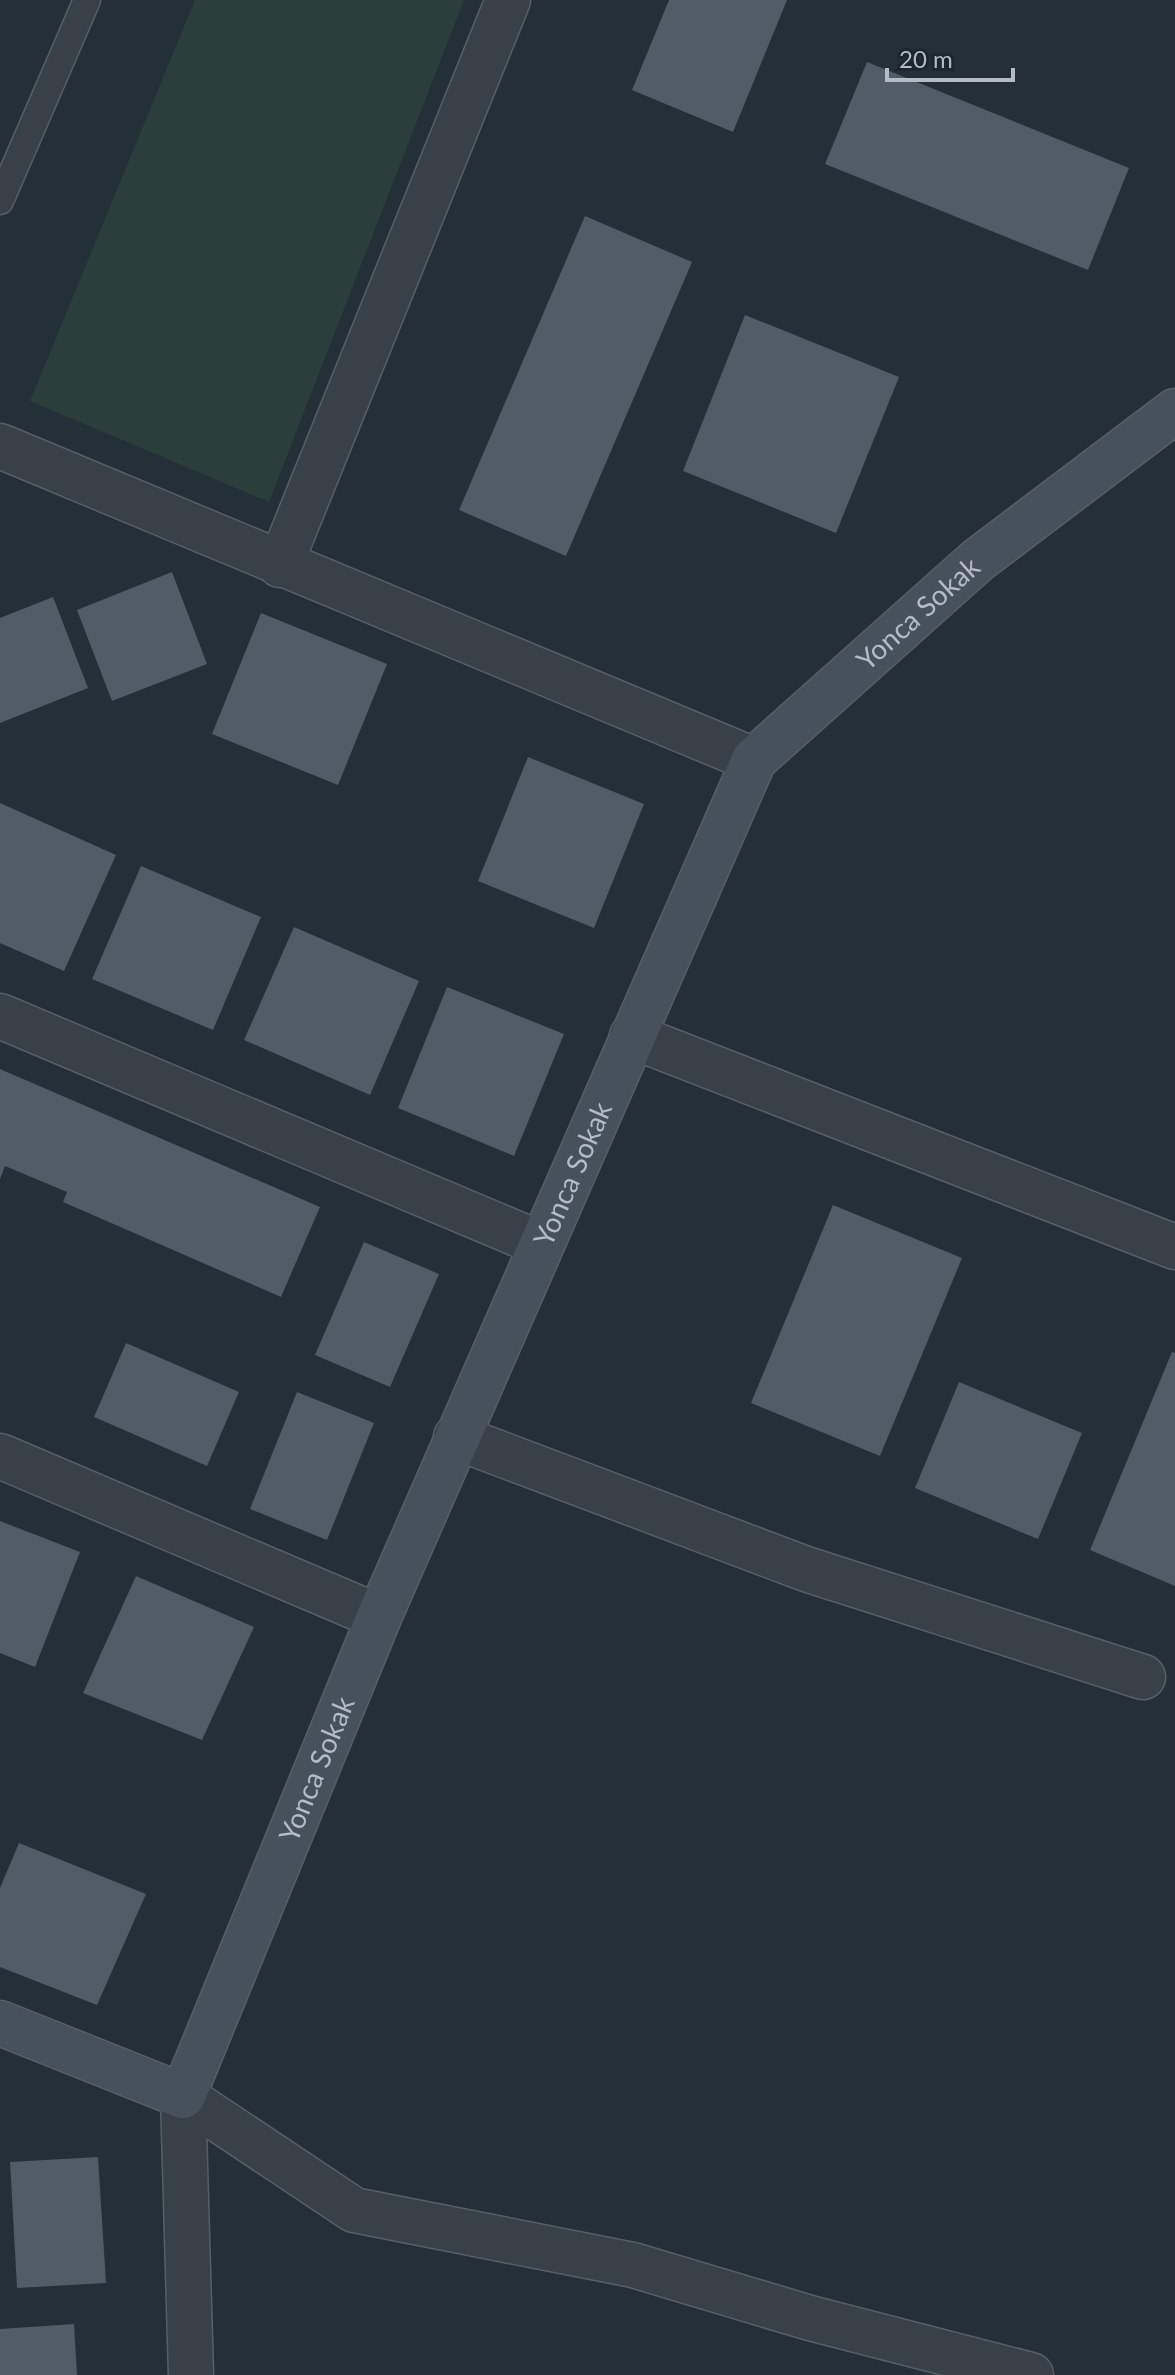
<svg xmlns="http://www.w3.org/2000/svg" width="1175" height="2375" font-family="Lato,sans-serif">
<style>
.green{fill:#2a3e3b}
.building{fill:#505c66}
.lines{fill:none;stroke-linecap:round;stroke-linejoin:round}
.lane-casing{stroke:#565f66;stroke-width:29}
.street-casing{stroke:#565f66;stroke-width:47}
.secondary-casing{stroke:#565f66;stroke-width:47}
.lane{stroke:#384148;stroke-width:26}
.street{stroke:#384148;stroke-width:44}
.secondary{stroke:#46515b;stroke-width:44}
.labels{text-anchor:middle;stroke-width:7;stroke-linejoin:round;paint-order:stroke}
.street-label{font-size:28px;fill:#b3bcc4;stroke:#1d262d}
</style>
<rect width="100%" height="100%" fill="#243038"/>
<!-- green -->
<polygon class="green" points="195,0 464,0 269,502 30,401"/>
<!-- building -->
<g class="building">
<polygon points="669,0 787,0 733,132 632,90"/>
<polygon points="867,62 1129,168 1088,270 825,164"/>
<polygon points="585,216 692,262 566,556 459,510"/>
<polygon points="745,315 899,377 836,533 683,471"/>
<polygon points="172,572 207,664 112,701 77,610"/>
<polygon points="53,597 88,688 0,723 0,618"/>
<polygon points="261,613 387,664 338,785 212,734"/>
<polygon points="528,757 644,804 594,928 478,881"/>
<polygon points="0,803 116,855 64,971 0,943"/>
<polygon points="141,866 261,917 213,1030 92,979"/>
<polygon points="294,927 419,981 370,1095 244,1040"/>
<polygon points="447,987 564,1034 514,1156 398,1108"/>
<polygon points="0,1069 320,1207 281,1297 63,1202 67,1192 5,1166 0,1179"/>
<polygon points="833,1205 962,1258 880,1456 751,1403"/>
<polygon points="364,1242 439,1274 390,1387 315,1355"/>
<polygon points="126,1343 239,1392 207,1466 94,1417"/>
<polygon points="1172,1352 1175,1353 1175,1586 1090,1550"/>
<polygon points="959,1382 1082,1433 1038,1539 915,1488"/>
<polygon points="297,1392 374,1423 327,1540 250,1509"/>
<polygon points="0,1521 80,1552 35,1667 0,1653"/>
<polygon points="136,1576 254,1627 202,1740 83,1693"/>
<polygon points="19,1843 146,1894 97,2005 0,1967 0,1888"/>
<polygon points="98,2157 106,2283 17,2288 10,2162"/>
<polygon points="74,2324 77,2375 0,2375 0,2329"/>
</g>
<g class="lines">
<!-- lane casing -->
<g class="lane-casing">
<polyline id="lane" points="0,201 87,0"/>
</g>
<!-- street casing -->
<g class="street-casing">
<g id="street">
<polyline points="0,446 754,760"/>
<polyline points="280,565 508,0"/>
<polyline points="0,1016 541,1244"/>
<polyline points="632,1036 1175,1247"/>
<polyline points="456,1437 806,1569 1143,1677"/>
<polyline points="0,1456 379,1617"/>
<polyline points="183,2096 354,2210 633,2265 810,2318 1031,2375"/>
<polyline points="183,2096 191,2375"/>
</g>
</g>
<!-- secondary casing -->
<g class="secondary-casing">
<g id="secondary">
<path id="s1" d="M0 2023 183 2096 379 1617 754 760 978 560 1175 411"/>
</g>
</g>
<!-- lane -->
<use href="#lane" class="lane"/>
<!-- street -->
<use href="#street" class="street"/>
<!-- secondary -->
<use href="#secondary" class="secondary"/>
</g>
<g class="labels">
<!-- street labels -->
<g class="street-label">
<text dy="10" stroke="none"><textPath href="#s1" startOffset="1870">Yonca Sokak</textPath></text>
<text dy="10" stroke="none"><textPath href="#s1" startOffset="1198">Yonca Sokak</textPath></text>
<text dy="10" stroke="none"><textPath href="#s1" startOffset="550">Yonca Sokak</textPath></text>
</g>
</g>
<!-- scale -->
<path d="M887 68v12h126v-12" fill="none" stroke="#b3bcc4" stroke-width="4"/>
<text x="899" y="68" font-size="24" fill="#b3bcc4" stroke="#1d262d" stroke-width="6" paint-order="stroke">20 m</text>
</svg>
